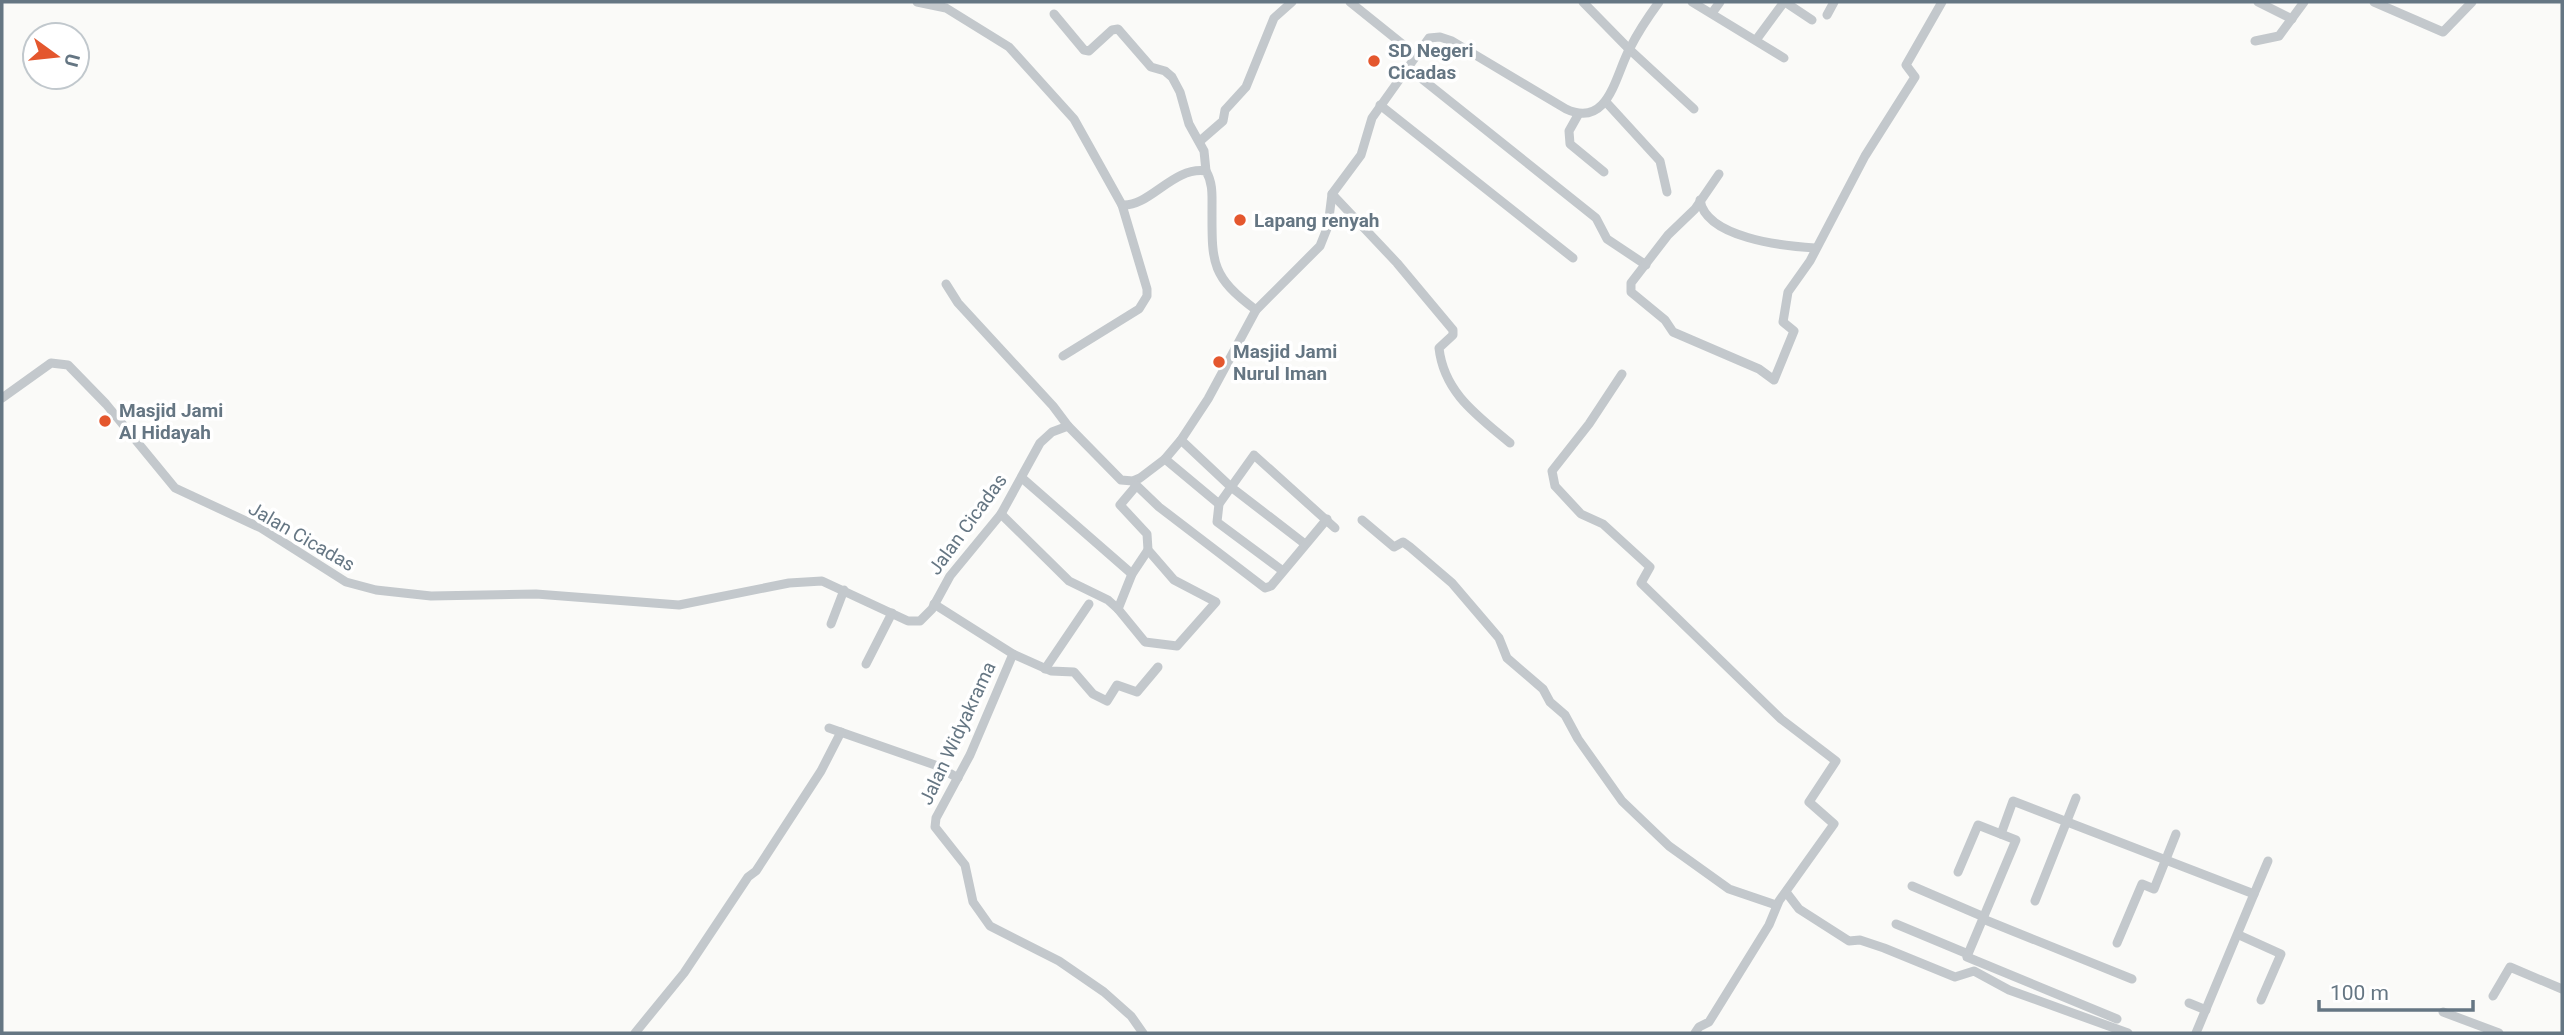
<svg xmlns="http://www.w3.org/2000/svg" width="2564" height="1035" font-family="Roboto,sans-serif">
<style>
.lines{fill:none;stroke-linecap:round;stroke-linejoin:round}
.street{stroke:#c3c8cc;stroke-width:9}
.poi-dot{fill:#e4572e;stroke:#fff;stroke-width:2.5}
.labels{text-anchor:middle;stroke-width:7;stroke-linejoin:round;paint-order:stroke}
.poi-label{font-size:19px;font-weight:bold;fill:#657683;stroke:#fff;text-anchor:start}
.street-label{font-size:19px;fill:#657683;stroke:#fff}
</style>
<rect width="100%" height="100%" fill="#fafaf8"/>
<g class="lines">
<!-- street -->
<g class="street">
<path d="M917 2 946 8 1009 47 1074 119 1122 205C1150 207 1173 166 1206 171 1213 183 1212 195 1212 208 1212 262 1210 276 1256 310"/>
<polyline points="1350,2 1416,55"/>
<polyline points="1583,2 1629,49 1694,109"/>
<polyline points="1692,2 1784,58"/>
<polyline points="1785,2 1812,20"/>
<polyline points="2258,2 2292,19"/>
<polyline points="2374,2 2443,32 2472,2"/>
<polyline points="1712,13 1720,2"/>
<polyline points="1054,14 1084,50 1089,51 1112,30 1118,29 1151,67 1165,71 1172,77 1180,92 1189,124 1204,151 1206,171"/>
<polyline points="1827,15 1834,2"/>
<polyline points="1756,40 1784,2"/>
<polyline points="2255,41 2279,36 2304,2"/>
<polyline points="1407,67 1596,218 1607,239 1646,265"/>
<polyline points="1606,102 1660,161 1667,192"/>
<polyline points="1380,105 1573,258"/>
<polyline points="1578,115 1569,131 1570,144 1604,172"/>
<polyline points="1200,141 1223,121 1225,110 1246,87 1274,18 1292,2"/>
<polyline points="1719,174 1695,209 1668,235 1631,283 1631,292 1665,320 1673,332 1759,369 1774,380 1794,331 1783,322 1788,292 1810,261 1865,156 1915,77 1906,65 1942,2"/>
<path d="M1332 194 1397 263 1453 330V335L1439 348C1444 393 1478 416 1510 443"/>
<path d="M1700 200C1706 238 1783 246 1815 248"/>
<polyline points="946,284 958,303 1053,406 1068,426"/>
<polyline points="1063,356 1139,309 1147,296 1147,289 1122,205"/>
<polyline points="1622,374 1589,424 1552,471 1555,486 1581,514 1603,524 1650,567 1641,583 1781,719 1836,761 1809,802 1834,824 1779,901 1769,925 1709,1022 1699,1027 1695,1033"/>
<path d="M2 398 51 363 68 365 106 404 175 488 261 528 346 582 376 590 431 596 536 594 679 605 789 583 822 581 908 621H920L932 609 950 576 1001 514 1040 443 1052 432 1068 426 1121 480 1133 481 1140 478 1165 459 1181 440 1208 399 1256 310 1320 246 1328 226 1332 194 1361 155 1372 118 1429 38 1440 37 1452 41 1566 109C1609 129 1615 75 1630 48 1638 32 1648 17 1659 2"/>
<polyline points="1181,440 1231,487 1305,544"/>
<polyline points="1165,459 1219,504"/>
<polyline points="1022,478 1132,574"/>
<polyline points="1134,483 1159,507 1265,588 1271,586 1327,519"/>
<polyline points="1001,514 1069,581 1108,600 1118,609 1145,642 1177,646 1216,602 1174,580 1148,550 1147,534 1120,505 1136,486"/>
<polyline points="1362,520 1394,547 1403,542 1410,547 1452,583 1499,638 1507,658 1543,689 1550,702 1565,715 1578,739 1622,801 1669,846 1729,889 1776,905"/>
<polyline points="1283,571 1217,522 1219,504 1254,455 1335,528"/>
<polyline points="934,604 1013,654 970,755 936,818 935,827 965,865 973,902 990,926 1059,961 1104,992 1131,1016 1143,1033"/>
<polyline points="1118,609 1132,574 1148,550"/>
<polyline points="831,624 844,590"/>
<polyline points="1013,654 1051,671 1074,672 1093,694 1107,701 1117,685 1137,692 1158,667"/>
<polyline points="866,664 892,613"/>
<polyline points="1045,669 1089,604"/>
<polyline points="829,728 935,765 958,778"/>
<polyline points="2001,834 2013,801 2254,894 2196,1033"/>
<polyline points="1912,886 1984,917"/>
<polyline points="1786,892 1799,909 1849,941 1860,940 1884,948 1955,977 1974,971 2009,990 2128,1033"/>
<polyline points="2254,894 2268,861"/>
<polyline points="2035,901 2076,798"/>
<polyline points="1983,919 2132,979"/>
<polyline points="1896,924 1968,954 2016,840 1978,825 1958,872"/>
<polyline points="2239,935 2281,954 2261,1000"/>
<polyline points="2117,943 2142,884 2154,889 2176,834"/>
<polyline points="1968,954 1967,957 2117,1019"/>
<polyline points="2493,996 2510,967 2562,989"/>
<polyline points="2189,1003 2206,1010"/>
<polyline points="2443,1012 2499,1033"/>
<polyline points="635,1033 684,973 748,877 756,871 821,771 841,732"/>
</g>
</g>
<!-- markers -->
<g class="poi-dot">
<circle cx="1374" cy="61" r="7"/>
<circle cx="1240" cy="220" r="7"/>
<circle cx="1219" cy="362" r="7"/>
<circle cx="105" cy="421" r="7"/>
</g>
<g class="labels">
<!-- poi labels -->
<g class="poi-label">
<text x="1388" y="57">SD Negeri<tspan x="1388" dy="22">Cicadas</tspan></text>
<text x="1254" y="227">Lapang renyah</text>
<text x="1233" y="358">Masjid Jami<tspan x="1233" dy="22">Nurul Iman</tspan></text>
<text x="119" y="417">Masjid Jami<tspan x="119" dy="22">Al Hidayah</tspan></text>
</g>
<!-- street labels -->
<g class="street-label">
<text transform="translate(967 524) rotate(-54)" y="7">Jalan Cicadas</text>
<text transform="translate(302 536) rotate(30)" y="7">Jalan Cicadas</text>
<text transform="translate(957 733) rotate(-65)" y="7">Jalan Widyakrama</text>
</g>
</g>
<!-- border -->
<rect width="2564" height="1035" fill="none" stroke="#657683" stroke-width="7"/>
<!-- north arrow -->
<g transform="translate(56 56) rotate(105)"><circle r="33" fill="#ffffff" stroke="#c1c8cd" stroke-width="2"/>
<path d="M0-5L12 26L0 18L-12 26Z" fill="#e4572e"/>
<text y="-10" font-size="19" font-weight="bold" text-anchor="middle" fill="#657683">U</text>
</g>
<!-- scale -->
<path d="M2319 1000v10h154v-10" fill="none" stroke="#657683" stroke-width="3.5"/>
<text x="2330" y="1000" font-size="21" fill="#657683" stroke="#ffffff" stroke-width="5" paint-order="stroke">100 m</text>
</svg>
